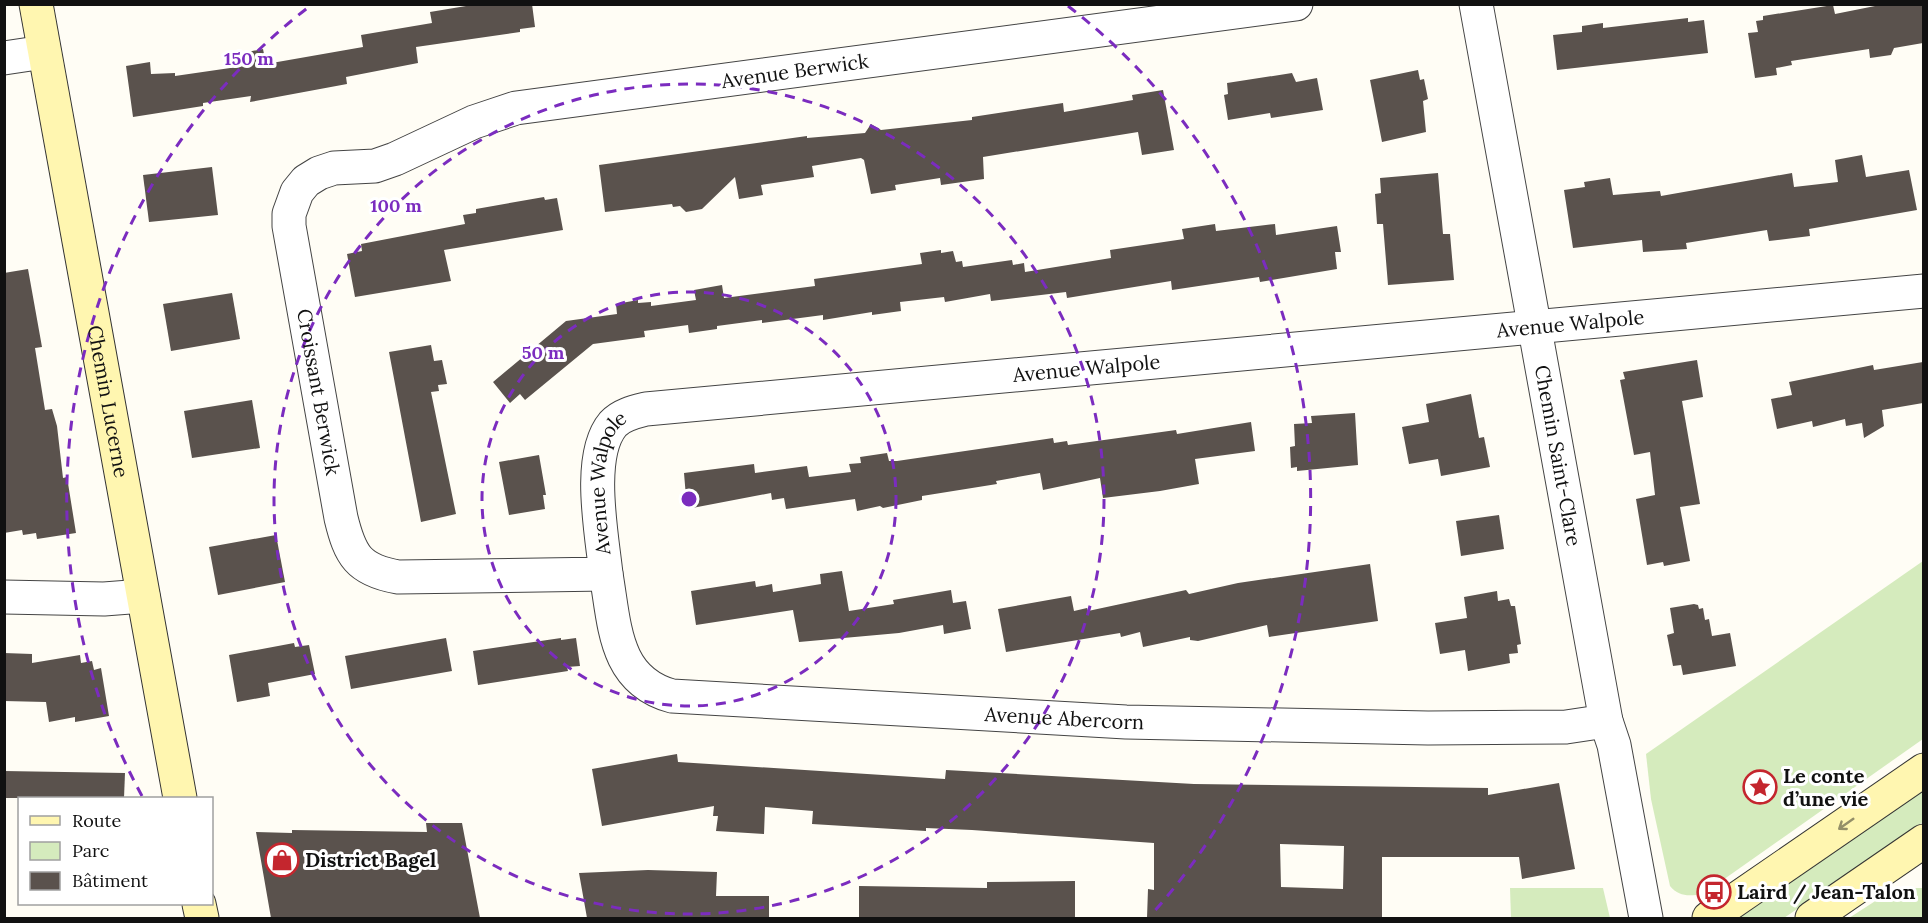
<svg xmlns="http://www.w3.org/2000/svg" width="1928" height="923" font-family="Lora,serif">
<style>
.green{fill:#d5ebbd}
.building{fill:#5a524d;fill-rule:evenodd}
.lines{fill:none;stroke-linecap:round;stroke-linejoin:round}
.street-casing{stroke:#444;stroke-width:35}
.secondary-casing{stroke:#333;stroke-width:35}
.street{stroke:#fff;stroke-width:33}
.secondary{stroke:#fff6b0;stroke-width:33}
.oneway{stroke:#948f68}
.ring{fill:none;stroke:#7b2cbf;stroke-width:3;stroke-dasharray:10 8}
.labels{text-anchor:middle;stroke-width:6;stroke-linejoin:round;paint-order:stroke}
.street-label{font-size:20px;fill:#111;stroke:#fff}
.poi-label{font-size:20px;font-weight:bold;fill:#111;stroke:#fff;text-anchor:start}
.centre{fill:#7b2cbf;stroke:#fff;stroke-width:3}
.ring-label{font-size:18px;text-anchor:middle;font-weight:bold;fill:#7b2cbf;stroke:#fff;stroke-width:6;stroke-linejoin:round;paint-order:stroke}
</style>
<rect width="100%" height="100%" fill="#fffdf5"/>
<!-- green -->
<g class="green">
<path d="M1923 561V739L1703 894C1689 896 1679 897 1670 886L1651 799 1646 754Z"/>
<polygon points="1923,789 1923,822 1784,918 1737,918"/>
<polygon points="1510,888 1603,888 1610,918 1511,918"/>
<polygon points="1895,888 1923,888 1923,918 1849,918 1880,898 1895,893"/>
</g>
<!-- building -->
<g class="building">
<polygon points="478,4 532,4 535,27 520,29 520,32 416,47 418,63 346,77 347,84 250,102 251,96 203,103 203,106 133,117 126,66 150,62 151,74 175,73 175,76 244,66 242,53 263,49 266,64 363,47 361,35 432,23 430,12"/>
<polygon points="1885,4 1923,4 1923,43 1894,48 1891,55 1870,58 1869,49 1791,61 1792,65 1776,68 1777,75 1755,78 1748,33 1758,32 1756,21 1763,20 1763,16 1833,5 1835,14"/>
<polygon points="1688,18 1688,22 1704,20 1708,53 1557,70 1553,35 1582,32 1582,26 1603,23 1603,28"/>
<polygon points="1418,70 1420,80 1424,79 1428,99 1423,101 1426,132 1382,142 1370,80"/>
<polygon points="1292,73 1296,82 1317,78 1323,110 1271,118 1270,113 1228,120 1224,95 1228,94 1227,83"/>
<polygon points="1163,90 1174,150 1142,155 1138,132 983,157 984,179 941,185 940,178 895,185 896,190 871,194 864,160 861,158 812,166 814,177 761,185 763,195 739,199 735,177 702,209 686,212 680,206 673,207 672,204 605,212 599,165 807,136 807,138 865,133 871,124 881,130 972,120 972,117 1063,103 1064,112 1133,100 1132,95"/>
<polygon points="1862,155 1866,177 1909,170 1917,210 1809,229 1810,236 1769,241 1767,230 1686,243 1687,249 1643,252 1642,240 1573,248 1564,190 1585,187 1584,182 1610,178 1613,195 1660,191 1661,196 1792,173 1794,187 1838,182 1835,160"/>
<polygon points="212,167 218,215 149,222 143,175"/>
<polygon points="1438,173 1443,234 1450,234 1454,280 1388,285 1383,224 1377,224 1375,194 1381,193 1380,178"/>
<polygon points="544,197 545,200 557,198 563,230 444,250 451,281 355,297 347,254 362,251 361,244 465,224 463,215 476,213 476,209"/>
<polygon points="1215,224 1216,231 1275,224 1276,235 1337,226 1341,252 1335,252 1337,269 1260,282 1259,277 1172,290 1171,281 1067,298 1066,292 991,301 990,294 945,302 944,297 900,302 901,311 872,315 872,312 823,320 823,315 762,323 762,320 717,326 717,329 689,333 688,325 644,331 645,337 593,344 525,400 520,394 510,403 493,382 566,321 617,314 616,304 638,300 638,303 651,302 651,306 696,300 694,290 722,285 724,298 815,286 814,279 922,264 920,253 941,250 941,253 953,251 956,262 962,261 963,267 1012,260 1013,265 1024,263 1025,272 1111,258 1110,250 1184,239 1182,229"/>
<polygon points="28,269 42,347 35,348 45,410 52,409 57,426 63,478 67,477 76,533 37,539 36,533 23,535 22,530 4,533 4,273"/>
<polygon points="232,293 240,339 171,351 163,304"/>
<polygon points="431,345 434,361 442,360 447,384 438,385 439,391 431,392 456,514 421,522 389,352"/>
<polygon points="1697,360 1703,397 1682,401 1700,504 1680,507 1690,561 1664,566 1663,562 1647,565 1636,499 1655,495 1650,452 1634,455 1620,380 1625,379 1623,372"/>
<polygon points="1923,362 1923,403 1882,410 1884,426 1864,438 1862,423 1846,426 1845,419 1813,427 1812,421 1777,429 1771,399 1792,395 1789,382 1873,365 1874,370"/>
<polygon points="1471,394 1479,438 1484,437 1490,467 1441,476 1438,459 1409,464 1402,427 1429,422 1426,404"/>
<polygon points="252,400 260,448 192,458 184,411"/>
<polygon points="1355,413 1358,465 1297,471 1297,467 1291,468 1290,447 1295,446 1294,424 1312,423 1311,416"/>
<polygon points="1251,422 1255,451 1195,459 1199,484 1160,491 1103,498 1100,478 1043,490 1040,473 996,481 997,484 922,496 922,500 883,508 880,506 857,511 855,499 786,509 784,498 772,500 771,493 687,509 684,473 754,464 755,473 807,466 809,477 851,472 849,464 861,463 860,457 887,453 889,461 897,461 1053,438 1054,443 1067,441 1068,445 1176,430 1177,434"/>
<polygon points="539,455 546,495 543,495 545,509 509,515 499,462"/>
<polygon points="1499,515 1504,549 1461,556 1456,521"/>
<polygon points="276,535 285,582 218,595 209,547"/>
<polygon points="1370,564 1378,621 1269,637 1267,625 1198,641 1190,640 1190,637 1143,647 1140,632 1121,637 1120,633 1006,652 998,609 1071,596 1074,611 1087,608 1088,611 1186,590 1189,594 1238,583"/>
<polygon points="842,571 849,611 894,604 893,600 951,590 953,603 966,601 971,629 944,634 943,625 899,633 799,642 793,610 696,625 691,591 755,581 756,587 772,584 773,592 821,584 820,574"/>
<polygon points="1497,591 1498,601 1509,599 1511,606 1515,606 1521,644 1517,645 1518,653 1509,654 1510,663 1468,671 1465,650 1440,654 1435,623 1467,618 1464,597"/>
<polygon points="1694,604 1698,605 1699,609 1703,608 1705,620 1709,619 1712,636 1730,633 1736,666 1683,675 1681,665 1673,666 1667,635 1674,633 1670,608"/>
<polygon points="446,638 452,671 351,689 345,656"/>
<polygon points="561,638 561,640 576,638 580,666 567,667 568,671 478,685 473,651"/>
<polygon points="294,643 295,647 309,645 315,674 268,683 270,696 237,702 229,655"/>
<polygon points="4,653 32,654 32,663 80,655 81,663 92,661 94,670 101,668 109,716 75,722 75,717 49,722 46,702 4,701"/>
<path d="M677 754 678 762 945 779 946 770 1194 784 1488 788V795L1559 783 1575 869 1522 879 1519 857H1382V918H1147L1148 889 1154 890V843L972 830 926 828V831L812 824 813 811 765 807 764 834 716 831 718 816H713L714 806 602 826 592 769ZM1280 844 1344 846 1343 889 1281 887Z"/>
<polygon points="4,771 125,773 124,798 4,798"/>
<polygon points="426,823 462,823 480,918 271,918 256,832 292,833 292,830 427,832"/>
<polygon points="648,870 717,872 716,896 769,896 769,918 587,918 579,873"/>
<polygon points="1075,881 1075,918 859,918 859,886 987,888 987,882"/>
</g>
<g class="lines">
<!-- street casing -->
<g class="street-casing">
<g id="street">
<path id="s1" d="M1296 4 516 108 474 122 395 159 375 166 334 168 319 173 306 181 297 192 289 214V226L341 518C350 555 358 570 398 577L606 574C602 535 586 456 613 424 621 415 634 412 646 409L1924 291"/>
<path id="s2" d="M1476 4 1606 721 1614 745 1646 918"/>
<polyline points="4,58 44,52"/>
<path id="s3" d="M606 574C615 626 614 680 672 696L1126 722 1428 728 1566 727 1606 721"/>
<polyline points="4,597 104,599 143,596"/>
</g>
</g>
<!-- secondary casing -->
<g class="secondary-casing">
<g id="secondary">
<path id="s4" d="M36 4 180 798"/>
<polyline points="199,904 202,918"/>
<polyline points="1709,918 1924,770"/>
<polyline points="1812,918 1924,841"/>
</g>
</g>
<!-- street -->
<use href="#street" class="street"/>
<!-- secondary -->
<use href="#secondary" class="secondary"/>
</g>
<!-- one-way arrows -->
<defs><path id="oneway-shaft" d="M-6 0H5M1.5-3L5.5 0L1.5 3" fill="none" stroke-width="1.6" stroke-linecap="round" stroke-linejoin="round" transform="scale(1.5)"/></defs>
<use class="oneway" href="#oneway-shaft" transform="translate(1846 824) rotate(145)"/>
<!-- distance rings -->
<g class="ring">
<circle cx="689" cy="499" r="207"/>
<circle cx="689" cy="499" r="415"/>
<path d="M142 796A622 622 0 0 1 310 6M1068 6A622 622 0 0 1 1151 915"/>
</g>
<!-- icons -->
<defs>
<g id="sight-ring" transform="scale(1.725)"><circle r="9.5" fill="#fff" stroke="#c4262e" stroke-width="1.5"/><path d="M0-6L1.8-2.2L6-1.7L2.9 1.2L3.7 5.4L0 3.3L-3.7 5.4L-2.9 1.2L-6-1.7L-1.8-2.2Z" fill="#c4262e"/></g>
<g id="shop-ring" transform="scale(1.725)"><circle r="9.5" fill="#fff" stroke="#c4262e" stroke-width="1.5"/><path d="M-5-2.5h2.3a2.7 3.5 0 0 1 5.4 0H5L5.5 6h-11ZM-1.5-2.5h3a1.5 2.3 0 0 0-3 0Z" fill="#c4262e"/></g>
<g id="bus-ring" transform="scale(1.725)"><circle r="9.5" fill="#fff" stroke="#c4262e" stroke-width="1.5"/><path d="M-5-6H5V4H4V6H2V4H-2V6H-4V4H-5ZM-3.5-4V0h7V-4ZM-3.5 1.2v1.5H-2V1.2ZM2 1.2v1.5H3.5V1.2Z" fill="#c4262e"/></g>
</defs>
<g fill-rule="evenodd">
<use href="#sight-ring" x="1760" y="787"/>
<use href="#shop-ring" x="282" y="860"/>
<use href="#bus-ring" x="1714" y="892"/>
</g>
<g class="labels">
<!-- street labels -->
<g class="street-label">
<text transform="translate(795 71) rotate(-8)" y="7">Avenue Berwick</text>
<text dy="7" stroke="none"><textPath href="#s1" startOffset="2774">Avenue Walpole</textPath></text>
<text dy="7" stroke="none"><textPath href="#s1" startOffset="2288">Avenue Walpole</textPath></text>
<text dy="7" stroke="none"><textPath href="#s1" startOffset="1230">Croissant Berwick</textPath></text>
<text dy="7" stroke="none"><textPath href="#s4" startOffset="404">Chemin Lucerne</textPath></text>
<text dy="7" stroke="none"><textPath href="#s2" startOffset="459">Chemin Saint-Clare</textPath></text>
<text dy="7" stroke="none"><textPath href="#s1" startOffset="1749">Avenue Walpole</textPath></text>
<text dy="7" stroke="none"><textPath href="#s3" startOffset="542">Avenue Abercorn</textPath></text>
</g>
<!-- poi labels -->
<g class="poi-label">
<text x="1783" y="783">Le conte<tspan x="1783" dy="23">d’une vie</tspan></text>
<text x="305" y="867">District Bagel</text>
<text x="1737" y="899">Laird / Jean-Talon</text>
</g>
</g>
<circle cx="689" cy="499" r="9" class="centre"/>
<g class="ring-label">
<text x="249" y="65">150 m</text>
<text x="396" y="212">100 m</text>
<text x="543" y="359">50 m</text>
</g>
<!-- border -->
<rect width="1928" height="923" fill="none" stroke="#111111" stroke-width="12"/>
<!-- legend -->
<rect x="18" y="797" width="195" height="108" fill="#ffffff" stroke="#a0a0a0" stroke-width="1.5"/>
<rect x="30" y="816" width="30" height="9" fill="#fff6b0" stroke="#a0a0a0" stroke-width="1.5"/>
<text x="72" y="827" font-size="18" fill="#111111">Route</text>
<rect x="30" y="842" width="30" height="18" fill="#d5ebbd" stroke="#a0a0a0" stroke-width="1.5"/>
<text x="72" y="857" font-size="18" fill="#111111">Parc</text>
<rect x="30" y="872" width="30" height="18" fill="#5a524d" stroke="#a0a0a0" stroke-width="1.5"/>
<text x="72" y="887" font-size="18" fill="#111111">Bâtiment</text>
</svg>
